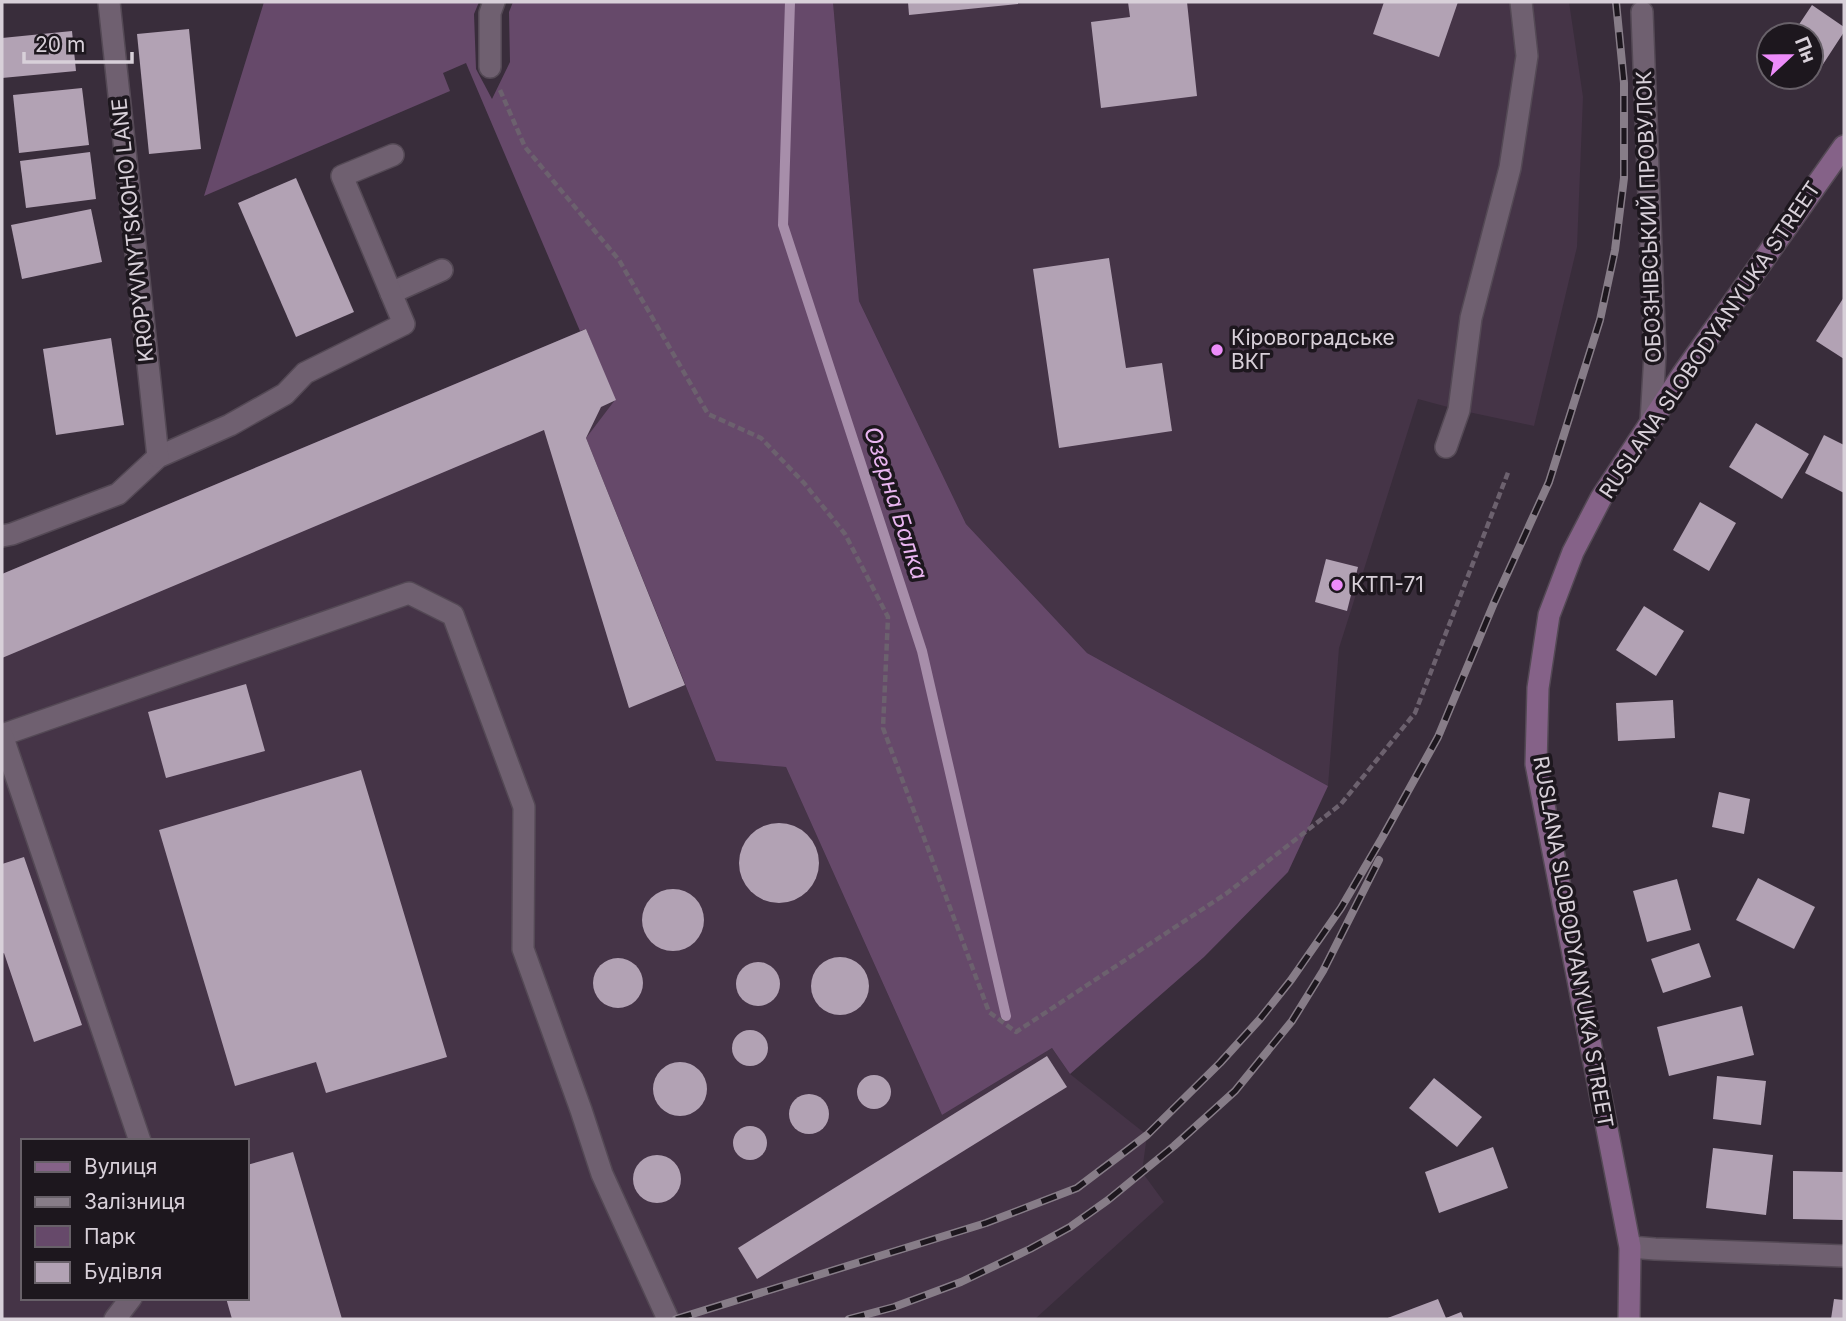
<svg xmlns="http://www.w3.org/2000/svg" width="1846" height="1321" font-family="Inter,sans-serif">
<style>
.built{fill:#453447;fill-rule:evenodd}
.green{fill:#66496a}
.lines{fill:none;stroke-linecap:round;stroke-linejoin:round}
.stream{stroke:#a78eaa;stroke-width:10}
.building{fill:#b2a2b4}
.service-casing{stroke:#544955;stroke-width:24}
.minor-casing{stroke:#544955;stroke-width:24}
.secondary-casing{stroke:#544955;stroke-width:24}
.path{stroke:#6c616e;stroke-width:4.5;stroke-dasharray:7 3.5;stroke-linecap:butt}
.service{stroke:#6f6070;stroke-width:21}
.minor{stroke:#6f6070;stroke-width:21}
.secondary{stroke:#856288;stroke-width:21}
.rail-casing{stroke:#877d88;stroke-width:8}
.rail{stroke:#1d171e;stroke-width:5;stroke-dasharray:16;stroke-linecap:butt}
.poi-dot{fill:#ed8cfa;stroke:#1d171e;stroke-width:2.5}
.labels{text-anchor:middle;stroke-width:7;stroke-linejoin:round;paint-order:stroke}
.street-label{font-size:21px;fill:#d8d0d9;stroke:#1d171e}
.poi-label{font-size:21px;fill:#d8d0d9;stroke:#1d171e;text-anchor:start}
.water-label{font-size:23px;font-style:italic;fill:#e9b5f0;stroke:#1d171e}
</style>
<rect width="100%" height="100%" fill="#392d3b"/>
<!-- built -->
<g class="built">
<polygon points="833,2 1569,2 1583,97 1577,247 1534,426 1459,410 1418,399 1339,648 1328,786 1087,653 966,524 859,301"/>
<path d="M586 329 616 400 586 438 716 761 786 767 942 1115 1052 1048 1070 1074 1147 1135 1142 1172 1164 1202 1035 1319H2V574ZM23 1141H247V1298H23Z"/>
</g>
<!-- green -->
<polygon class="green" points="264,2 479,2 474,14 476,69 492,99 510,62 509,12 513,2 833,2 859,301 966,524 1087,653 1328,786 1288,872 1204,957 1070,1074 1052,1048 942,1115 786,767 716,761 586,438 615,400 586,329 580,331 466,63 443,73 450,91 204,196"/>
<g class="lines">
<!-- stream -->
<polyline class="stream" points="790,2 783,225 922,651 1006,1016"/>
</g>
<!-- building -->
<g class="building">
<polygon points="908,2 1018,2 1018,4 909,15"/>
<polygon points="1128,2 1187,2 1197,96 1101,108 1091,22 1130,17"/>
<polygon points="1384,2 1458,2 1439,57 1373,34"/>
<polygon points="1812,5 1844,27 1844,32 1816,75 1811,71 1811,35 1792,35"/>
<polygon points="189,29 201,149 149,154 137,34"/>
<polygon points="72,31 76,71 2,78 2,38"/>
<polygon points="82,88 89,145 19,153 13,95"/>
<polygon points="90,152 96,199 26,208 20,161"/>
<polygon points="296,178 354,312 296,337 238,203"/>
<polygon points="91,209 102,262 22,279 11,225"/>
<polygon points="1109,258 1126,368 1162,363 1172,431 1059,448 1033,269"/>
<polygon points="1844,297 1844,359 1816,341"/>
<polygon points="586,329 616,400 601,407 586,438 685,685 629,708 544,430 2,658 2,574"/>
<polygon points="111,338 124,425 56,435 43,349"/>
<polygon points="1756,423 1809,454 1782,499 1729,467"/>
<polygon points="1824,435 1844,445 1844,493 1805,473"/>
<polygon points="1700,502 1736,523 1709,571 1673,550"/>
<polygon points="1326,559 1358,567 1347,611 1315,602"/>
<polygon points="1644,606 1684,631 1656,676 1616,650"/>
<polygon points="246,684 265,751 166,778 148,712"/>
<polygon points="1673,700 1675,738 1618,741 1616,703"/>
<polygon points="361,770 447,1057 326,1093 316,1062 235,1086 159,830"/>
<polygon points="1719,792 1750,799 1744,834 1712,827"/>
<circle cx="779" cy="863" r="40"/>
<polygon points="24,857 82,1025 34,1042 4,953 2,954 2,864"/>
<polygon points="1758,878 1815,907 1794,949 1736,920"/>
<polygon points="1677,879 1691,930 1647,942 1633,891"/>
<circle cx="673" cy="920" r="31"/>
<polygon points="1699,943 1711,977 1663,993 1651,959"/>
<circle cx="840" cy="986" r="29"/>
<circle cx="618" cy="983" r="25"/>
<circle cx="758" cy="984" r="22"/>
<polygon points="1742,1006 1754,1055 1669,1076 1657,1027"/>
<circle cx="750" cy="1048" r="18"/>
<polygon points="1047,1056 1067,1087 757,1279 738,1248"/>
<circle cx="680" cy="1089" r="27"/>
<circle cx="874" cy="1092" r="17"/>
<polygon points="1717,1076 1766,1081 1761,1125 1713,1119"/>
<polygon points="1434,1078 1482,1117 1457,1147 1409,1108"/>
<circle cx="809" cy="1114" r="20"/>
<circle cx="750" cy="1143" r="17"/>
<polygon points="1493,1147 1508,1188 1439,1213 1425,1172"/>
<polygon points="1713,1148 1773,1155 1766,1215 1706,1208"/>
<polygon points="293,1152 342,1319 232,1319 226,1298 247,1298 247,1165"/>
<circle cx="657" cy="1179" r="24"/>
<polygon points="1793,1171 1844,1172 1844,1220 1793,1219"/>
<polygon points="1438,1299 1446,1318 1461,1312 1464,1319 1385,1319"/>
<polygon points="1834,1299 1844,1300 1844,1319 1831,1319"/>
</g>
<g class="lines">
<!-- service casing -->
<g class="service-casing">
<g id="service">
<polyline points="391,293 442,270"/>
<polyline points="1446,447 1459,410 1471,318 1510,168 1527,56 1521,2"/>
<polyline points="2,536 12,534 118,494 158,457 230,425 285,394 305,373 404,324 342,176 393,155"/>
<polyline points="2,735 409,593 453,615 524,807 523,949 581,1110 602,1174 668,1319"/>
<polyline points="2,735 140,1141"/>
<polyline points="115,1319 131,1298"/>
</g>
</g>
<!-- minor casing -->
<g class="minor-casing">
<g id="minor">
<polyline points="109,2 158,457"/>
<polyline points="1642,12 1655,354 1651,422"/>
<polyline points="490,67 490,13 494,2"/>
<polyline points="1630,1247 1655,1249 1844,1256"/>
</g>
</g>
<!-- secondary casing -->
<g class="secondary-casing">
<polyline id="secondary" points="1629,1319 1630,1247 1536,764 1538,688 1549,615 1573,552 1601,498 1682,375 1844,146"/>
</g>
<!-- path -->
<polyline class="path" points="500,90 525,147 619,260 708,414 761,438 804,483 845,534 888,617 883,728 989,1012 1016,1032 1227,893 1341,804 1415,713 1509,470"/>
<!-- service -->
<use href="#service" class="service"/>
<!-- minor -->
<use href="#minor" class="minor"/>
<!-- secondary -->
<use href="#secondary" class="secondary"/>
<!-- rail casing -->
<g class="rail-casing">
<g id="rail">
<polyline points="676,1319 986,1223 1077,1188 1147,1135 1220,1063 1260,1019 1291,980 1341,908 1382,838 1438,737 1494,603 1549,482 1600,320 1615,250 1624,178 1624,83 1616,2"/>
<polyline points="849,1319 894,1307 961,1282 1030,1249 1070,1227 1108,1200 1174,1146 1235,1091 1292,1021 1323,971 1379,860"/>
</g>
</g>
<!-- rail -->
<use href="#rail" class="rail"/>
</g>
<!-- markers -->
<g class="poi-dot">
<circle cx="1217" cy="350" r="7"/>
<circle cx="1337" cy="585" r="7"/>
</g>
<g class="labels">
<!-- street labels -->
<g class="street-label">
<text transform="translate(1649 217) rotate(-92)" y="7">ОБОЗНІВСЬКИЙ ПРОВУЛОК</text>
<text transform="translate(133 230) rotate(-96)" y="7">KROPYVNYTSKOHO LANE</text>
<text transform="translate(1710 340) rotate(-56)" y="7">RUSLANA SLOBODYANYUKA STREET</text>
<text transform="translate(1573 942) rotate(80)" y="7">RUSLANA SLOBODYANYUKA STREET</text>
</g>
<!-- poi labels -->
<g class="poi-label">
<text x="1231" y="345">Кіровоградське<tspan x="1231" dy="24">ВКГ</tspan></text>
<text x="1351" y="592">КТП-71</text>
</g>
<!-- water labels -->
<g class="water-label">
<text transform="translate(896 503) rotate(72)" y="8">Озерна Балка</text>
</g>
</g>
<!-- border -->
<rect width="1846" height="1321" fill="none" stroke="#d8d0d9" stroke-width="7"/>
<!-- legend -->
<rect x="21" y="1139" width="228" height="161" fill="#1d171e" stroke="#686169" stroke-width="2"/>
<rect x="35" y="1162" width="35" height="10" fill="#856288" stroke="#686169" stroke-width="2"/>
<text x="84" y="1174" font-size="21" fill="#d8d0d9">Вулиця</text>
<rect x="35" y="1197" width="35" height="10" fill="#877d88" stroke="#686169" stroke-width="2"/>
<text x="84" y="1209" font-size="21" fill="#d8d0d9">Залізниця</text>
<rect x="35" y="1226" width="35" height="21" fill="#66496a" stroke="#686169" stroke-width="2"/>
<text x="84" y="1244" font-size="21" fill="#d8d0d9">Парк</text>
<rect x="35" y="1262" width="35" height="21" fill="#b2a2b4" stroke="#686169" stroke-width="2"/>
<text x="84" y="1279" font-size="21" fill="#d8d0d9">Будівля</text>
<!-- north arrow -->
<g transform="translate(1790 56) rotate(68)"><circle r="33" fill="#1d171e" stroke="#686169" stroke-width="2"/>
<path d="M0-5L12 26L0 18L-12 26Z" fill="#ed8cfa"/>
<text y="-10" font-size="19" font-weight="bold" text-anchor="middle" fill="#d8d0d9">Пн</text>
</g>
<!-- scale -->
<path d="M24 52v10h108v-10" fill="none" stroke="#d8d0d9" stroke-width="3.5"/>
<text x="35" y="52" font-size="21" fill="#d8d0d9" stroke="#1d171e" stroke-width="5" paint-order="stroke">20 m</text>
</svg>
